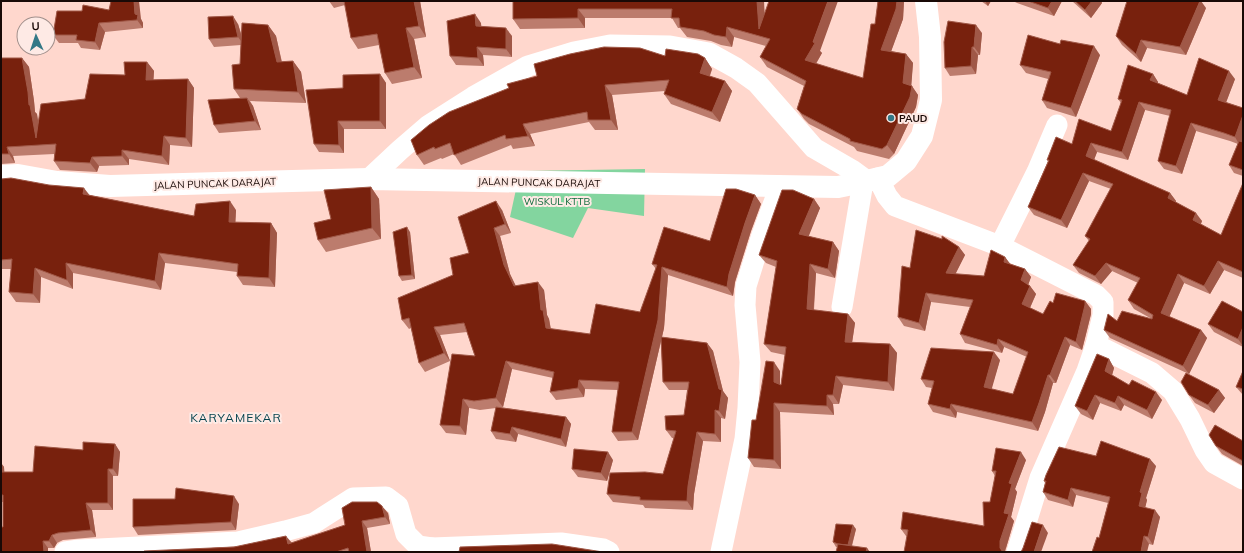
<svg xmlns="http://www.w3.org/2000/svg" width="1244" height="553" font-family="Mulish,sans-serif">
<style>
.green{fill:#83d59f}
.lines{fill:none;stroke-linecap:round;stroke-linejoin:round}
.minor{stroke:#fff;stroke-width:21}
.tertiary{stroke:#fff;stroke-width:22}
.wall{fill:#bc7c6d}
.shaded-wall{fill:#a05847}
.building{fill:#78210d;stroke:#a05847}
.poi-dot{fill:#337886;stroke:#feeae5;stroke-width:1.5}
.labels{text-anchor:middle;stroke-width:4;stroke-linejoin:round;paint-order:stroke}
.poi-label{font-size:10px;font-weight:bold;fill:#190906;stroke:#feeae5;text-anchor:start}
.street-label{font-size:10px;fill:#190906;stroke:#feeae5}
.park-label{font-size:10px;fill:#0b6939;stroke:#feeae5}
.quarter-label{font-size:12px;letter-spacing:1px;fill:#02414c;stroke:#feeae5}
</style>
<rect width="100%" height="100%" fill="#ffd7cd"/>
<!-- green -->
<polygon class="green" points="645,169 644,216 588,208 573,238 510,217 520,171"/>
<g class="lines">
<!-- minor -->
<g class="minor">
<polyline points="878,178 887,196 895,206 1000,246 1096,295 1103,302 1103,315 1096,345 1087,371 1040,478 1017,552"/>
<polyline points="369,179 400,150 429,125 473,97 528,66 574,52 610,45 670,46 709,53 736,68 757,83 814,148 852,170 867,181"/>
<polyline points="1000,246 1037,172 1057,125"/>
<polyline points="842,307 863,182"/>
<polyline points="1096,345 1152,373 1173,391 1190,419 1205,450 1214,463 1243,479"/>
<polyline points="65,552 79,550 238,542 285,531 314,523 353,498 386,497 398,506 406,534 418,546 432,548"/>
<polyline points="425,552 432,548 561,543 603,549 609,552"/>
<polyline points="721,552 745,439 748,408 750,362 745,305 746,286 762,235 780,186"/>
</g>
<!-- tertiary -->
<polyline class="tertiary" points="1,176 18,175 57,182 110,186 369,179 838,187 867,181 888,176 906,161 922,136 931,100 930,37 926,1"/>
</g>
<!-- wall -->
<g class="wall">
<polygon points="329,1 420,1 426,37 414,39 422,78 392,84 385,73 379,45 358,49 351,38 345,5 334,8"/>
<polygon points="513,1 764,1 764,14 820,51 822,53 816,64 863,78 875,24 878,1 904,1 903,19 891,51 906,54 913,63 911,85 918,95 916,107 894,154 889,159 857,151 854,147 809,124 804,119 797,109 804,86 767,67 760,57 766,46 734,37 732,47 721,45 711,41 687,37 680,28 678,28 672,18 585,18 585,28 520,29 513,19"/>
<polygon points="981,1 991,1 988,6"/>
<polygon points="1013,1 1062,1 1054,16 1017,3"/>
<polygon points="1072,1 1101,1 1102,3 1091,18"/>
<polygon points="1206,8 1186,55 1147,48 1141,62 1122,45 1116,36"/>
<polygon points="57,11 141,19 143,23 143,28 105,32 100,50 81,48 78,43 59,43 53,35"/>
<polygon points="481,23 481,26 512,36 512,57 483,55 484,66 456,65 450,56"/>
<polygon points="238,24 242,36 268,25 276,36 282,62 293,61 301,72 306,103 250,101 253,106 261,130 219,133 214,125 240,98 234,89 240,64 241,45 214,47 209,39"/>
<polygon points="982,33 980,55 978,55 976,74 950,76 945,68"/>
<polygon points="1060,44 1100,55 1076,117 1047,108 1042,100 1048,79 1026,73 1020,65"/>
<polygon points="665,56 705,58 712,69 710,76 725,81 732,91 720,122 671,104 664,94 665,91 612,95 618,130 595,130 589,122 530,134 535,146 513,149 511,145 461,165 454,154 442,159 441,158 424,165 417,155 411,140"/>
<polygon points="1,58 22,58 29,67 34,101 35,112 37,114 38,124 85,99 147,62 154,71 153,80 188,79 194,88 192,147 170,145 169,165 129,159 129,165 99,166 97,172 60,170 54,161 54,154 13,156 15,163 1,164"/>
<polygon points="380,74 386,83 386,129 344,129 344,153 319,152 314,144 343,88"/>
<polygon points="1153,74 1158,82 1158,83 1187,95 1235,79 1226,102 1243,108 1243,139 1242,142 1243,142 1243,176 1234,173 1229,165 1238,144 1230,141 1196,131 1182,174 1164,169 1158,161 1170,116 1145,110 1128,160 1097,152 1094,160 1170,193 1176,201 1176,202 1202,221 1201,224 1221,235 1243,183 1243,278 1224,270 1210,294 1184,283 1169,317 1201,330 1207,338 1189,374 1110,338 1104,330 1117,321 1152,319 1134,309 1128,300 1138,283 1112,271 1101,284 1079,273 1073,265 1089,241 1085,236 1111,189 1089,181 1067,228 1034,215 1028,207 1048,161 1047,160 1072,144 1111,131 1121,103 1118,99"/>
<polygon points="1,179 89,195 194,216 236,210 235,223 271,223 277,233 275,287 243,285 237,276 237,272 165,263 161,290 73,273 73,289 41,277 40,303 16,302 9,292 11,269 1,269"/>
<polygon points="371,187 379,199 381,239 326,252 318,240 331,219"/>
<polygon points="755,195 761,204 751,231 735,282 733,296 668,275 664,328 662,337 707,343 713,351 723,391 728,398 725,419 721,418 721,442 703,441 694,494 693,510 645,508 643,505 613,502 607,494 663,474 674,438 672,438 666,430 684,415 687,390 669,390 663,382 661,341 638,440 618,441 612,432 618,390 585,389 584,397 556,400 550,392 553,378 512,369 503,407 499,407 566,417 571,424 566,447 518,434 516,442 496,439 491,431 496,408 480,410 469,408 466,435 446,433 440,425 475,356 467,332 440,335 450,361 425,372 419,363 411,328 409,329 402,320 453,275 502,210 511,233 500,236 510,274 516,286 544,290 547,315 549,319 551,329 590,334 640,312 656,269 652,264 710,241"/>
<polygon points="814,199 820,208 808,236 833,242 839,251 835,278 816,273 814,310 848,314 855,323 852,342 890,344 897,353 894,391 843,385 839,404 833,404 834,415 780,412 781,469 754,467 748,458 756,420 780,371 780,384 781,385 785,355 771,352 764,344 776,267 766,263 759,255"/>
<polygon points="410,232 415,279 402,281 399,276"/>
<polygon points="959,247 965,255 955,274 984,276 1005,257 1010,264 1025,269 1031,277 1028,285 1030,286 1036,294 1030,308 1043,314 1053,303 1085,301 1091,309 1091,314 1082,350 1070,345 1056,383 1053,383 1045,412 1038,431 957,412 956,418 933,412 928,404 932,388 926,387 921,379 1000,360 991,389 1013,394 1027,357 1004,347 1002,353 965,343 960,334 970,307 931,302 925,331 904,326 898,317 910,268"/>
<polygon points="1243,312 1243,347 1214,332 1208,324"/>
<polygon points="1109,359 1114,368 1112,375 1129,385 1162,400 1152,419 1124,405 1121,411 1100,403 1093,420 1081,414 1075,406"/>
<polygon points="1243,371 1243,395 1236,387"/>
<polygon points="1219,390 1225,398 1214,413 1195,403 1189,395"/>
<polygon points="1243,441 1243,466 1222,454 1216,446"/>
<polygon points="115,444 120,452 118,476 113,476 113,510 92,510 96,537 63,540 57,543 54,548 48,548 48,552 1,552 3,527 3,502 1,502 1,463 4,467 4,472 33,472 83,450"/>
<polygon points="1096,456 1156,466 1146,498 1147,500 1145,507 1160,517 1153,545 1149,544 1099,538 1108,503 1076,495 1073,507 1048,500 1043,492 1045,483 1044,481"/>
<polygon points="613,460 607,481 578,477 572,469"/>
<polygon points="1026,460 1015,489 1017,492 1011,517 1014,521 1006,548 906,536 901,529 984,526 990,502 995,476 992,471"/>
<polygon points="175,499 239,504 236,530 138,535 133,527"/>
<polygon points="388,513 390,524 367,528 371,552 144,552 292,543"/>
<polygon points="856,529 852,546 837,547 836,547 833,542"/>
</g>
<!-- shaded-wall -->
<g class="shaded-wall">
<polygon points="134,1 139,1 141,19 143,23 143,28 137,20 135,14"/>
<polygon points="414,1 420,1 426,37 419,26"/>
<polygon points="757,1 764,1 766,38 759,29"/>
<polygon points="828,1 838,1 820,51 822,53 812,70 805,60 813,42"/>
<polygon points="897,1 904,1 903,19 888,60 881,50"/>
<polygon points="985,1 991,1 988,6"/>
<polygon points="1052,1 1062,1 1054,16 1048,8"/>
<polygon points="1092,1 1101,1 1102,3 1091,18 1085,10"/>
<polygon points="1200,1 1201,1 1206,8 1186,55 1180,47"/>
<polygon points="578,9 585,18 585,28 578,18"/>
<polygon points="475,14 481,23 482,34 476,26"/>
<polygon points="233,16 238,24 244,45 238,37"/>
<polygon points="99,23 105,32 100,50 95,42"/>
<polygon points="268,25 276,36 284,73 277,62"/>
<polygon points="976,25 982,33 980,55 974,47"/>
<polygon points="727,27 734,37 732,47 726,37"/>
<polygon points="406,28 414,39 422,78 414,67"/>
<polygon points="506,28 512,36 512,57 506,49"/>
<polygon points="1141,40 1147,48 1141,62 1136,54"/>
<polygon points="1094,46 1100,55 1076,117 1071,108"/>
<polygon points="477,47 483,55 484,66 478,58"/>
<polygon points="972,47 978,55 976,74 971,66"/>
<polygon points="906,54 913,63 911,90 912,86 918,95 916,107 894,154 887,145 903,83"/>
<polygon points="22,58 29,67 34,101 35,112 37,114 42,145 36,138 29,105"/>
<polygon points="705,58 712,69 707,83 700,73"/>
<polygon points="293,61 301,72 306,103 298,92"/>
<polygon points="147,62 154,71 153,89 146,80"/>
<polygon points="1229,71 1235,79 1224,108 1218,100"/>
<polygon points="380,74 386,83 386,129 380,121"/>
<polygon points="1153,74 1158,82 1156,88 1150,80"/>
<polygon points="188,79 194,88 192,147 186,138"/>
<polygon points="725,81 732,91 720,122 712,112"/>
<polygon points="605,85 612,95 618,130 611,120"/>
<polygon points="247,98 253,106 261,130 255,121"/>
<polygon points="1139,102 1145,110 1128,160 1122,152"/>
<polygon points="1243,115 1243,139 1240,146 1235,137"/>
<polygon points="338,121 344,129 344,153 339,145"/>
<polygon points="1191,123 1196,131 1182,174 1176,166"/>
<polygon points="523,124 530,134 535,146 528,136"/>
<polygon points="164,136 170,145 169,165 162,156"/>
<polygon points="1091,143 1097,152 1092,165 1086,156"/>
<polygon points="7,147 13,156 15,163 9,154"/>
<polygon points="122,150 129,159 129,165 122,156"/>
<polygon points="92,157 99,166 97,172 90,163"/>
<polygon points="1083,173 1089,181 1067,228 1061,220"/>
<polygon points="371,187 379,199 381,239 372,228"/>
<polygon points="84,188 91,197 83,194"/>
<polygon points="1170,193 1176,201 1173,207 1168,198"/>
<polygon points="755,195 761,204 751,231 735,282 733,296 727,287 729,274 745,223"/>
<polygon points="814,199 820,208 806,243 799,234"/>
<polygon points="230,201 236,210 235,232 229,222"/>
<polygon points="496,201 502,210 511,233 505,224"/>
<polygon points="1196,213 1202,221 1199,228 1193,220"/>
<polygon points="271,223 277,233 275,287 269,278"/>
<polygon points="407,227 410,232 415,279 412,275"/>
<polygon points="494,228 500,236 510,274 520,295 514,286 504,265"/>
<polygon points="833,242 839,251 835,278 828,269"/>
<polygon points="959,247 965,255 952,281 946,273"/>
<polygon points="159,253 165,263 161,290 155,281"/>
<polygon points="1005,257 1011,265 1004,262"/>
<polygon points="1218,261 1224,270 1210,294 1204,286"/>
<polygon points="66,263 73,273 73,289 67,280"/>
<polygon points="1106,263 1112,271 1101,284 1095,276"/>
<polygon points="810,264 816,273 813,318 807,309"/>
<polygon points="662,267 668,275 664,328 638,440 632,432"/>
<polygon points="35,268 41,277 40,303 33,294"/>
<polygon points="1025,269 1031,277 1027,288 1021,280"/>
<polygon points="1178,274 1184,283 1167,322 1161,313"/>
<polygon points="538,282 544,290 547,315 549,319 552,337 546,328 541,310"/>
<polygon points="1030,286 1036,294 1028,312 1022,304"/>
<polygon points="926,293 931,302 925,331 919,323"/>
<polygon points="1085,301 1091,309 1091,314 1082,350 1076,342"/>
<polygon points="848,314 855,323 851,350 845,342"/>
<polygon points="434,327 440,335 450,361 444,353"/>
<polygon points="1243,327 1243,346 1238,339"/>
<polygon points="1201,330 1207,338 1189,374 1183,366"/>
<polygon points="1065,337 1070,345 1056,383 1050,375"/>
<polygon points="998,339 1004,347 1002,353 997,345"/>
<polygon points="707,343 713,351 723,391 728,398 725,419 719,411 719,389"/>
<polygon points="890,344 897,353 894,391 888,382"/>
<polygon points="994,352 1000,360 990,395 984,387"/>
<polygon points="1109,359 1114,368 1111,379 1105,371"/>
<polygon points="506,361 512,369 503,407 496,398"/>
<polygon points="774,362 780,371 780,391 774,382"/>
<polygon points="1048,375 1053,383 1045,412 1038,431 1032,422"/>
<polygon points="836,376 843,385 839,404 833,395"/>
<polygon points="579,380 585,389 584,397 578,388"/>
<polygon points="1219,390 1225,398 1214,413 1208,405"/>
<polygon points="1156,392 1162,400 1152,419 1147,410"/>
<polygon points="827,395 833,404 834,415 827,406"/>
<polygon points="1095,395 1100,403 1093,420 1087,411"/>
<polygon points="1118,396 1124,405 1121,411 1115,403"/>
<polygon points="463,399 469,408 466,435 460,426"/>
<polygon points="774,403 780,412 781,469 774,460"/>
<polygon points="951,404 957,412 956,418 950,409"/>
<polygon points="715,410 721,418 721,442 715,434"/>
<polygon points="566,417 571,424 566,447 561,439"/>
<polygon points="512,427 518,434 516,442 510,434"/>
<polygon points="697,432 703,441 694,494 693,510 687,501 688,486"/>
<polygon points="115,444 120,452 118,476 113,469"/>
<polygon points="608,452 613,460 607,481 601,473"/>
<polygon points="1021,452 1026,460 1015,489 1017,492 1011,517 1014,521 1006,548 1005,552 1003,552 1000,548 1000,541 1009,483"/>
<polygon points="1150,459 1156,466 1146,498 1147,500 1144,513 1139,506 1140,492"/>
<polygon points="1,463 4,467 5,479 1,474"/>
<polygon points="108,469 113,476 113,510 108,503"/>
<polygon points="1071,488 1076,495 1073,507 1068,500"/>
<polygon points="234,496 239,504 236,530 231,522"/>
<polygon points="86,503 92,510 96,537 91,530"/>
<polygon points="382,506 388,513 390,524 385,517"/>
<polygon points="1155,510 1160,517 1153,545 1148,537"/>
<polygon points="362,521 367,528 371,552 367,552"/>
<polygon points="853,525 856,529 850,552 847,547"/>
<polygon points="1043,525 1048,533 1041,552 1034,552"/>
<polygon points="52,535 57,543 54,548 49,541"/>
<polygon points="286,536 292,543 288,544"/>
<polygon points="1144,536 1149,544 1147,552 1141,552"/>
<polygon points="43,541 48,548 48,552 44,552"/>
<polygon points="867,548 870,552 866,552"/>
</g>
<!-- building -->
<g class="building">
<polygon points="111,1 134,1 135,14 138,15 137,20 99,23 95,42 76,40 77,35 53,35 57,11 82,11 83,5 109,10"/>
<polygon points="344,1 414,1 419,26 406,28 414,67 385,73 377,34 351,38"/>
<polygon points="513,1 757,1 759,29 769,1 828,1 813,42 815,43 805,60 863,78 871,24 875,24 878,1 897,1 896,9 881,50 906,54 903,83 912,86 910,97 887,145 882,149 850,141 850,139 802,114 797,109 806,81 760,57 770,39 727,27 726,37 714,35 704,31 680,27 679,18 671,18 672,9 578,9 578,18 513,19"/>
<polygon points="1028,1 1052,1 1048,8"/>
<polygon points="1075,1 1092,1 1085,10"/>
<polygon points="1127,1 1200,1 1180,47 1141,40 1136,54 1116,36"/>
<polygon points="475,14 476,26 506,28 506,49 477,47 478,58 450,56 447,21"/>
<polygon points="233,16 238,37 209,39 208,17"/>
<polygon points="948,21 976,25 974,47 972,47 971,66 945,68 944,42"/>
<polygon points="242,23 268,25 277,62 293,61 298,92 234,89 232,65 240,64"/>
<polygon points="1028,35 1060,44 1061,40 1094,46 1071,108 1042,100 1051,72 1020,65"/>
<polygon points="604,47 640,48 665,56 666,49 698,54 705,58 700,73 725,81 712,112 664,94 669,80 605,85 611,120 588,120 587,112 523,124 528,136 506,139 505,135 454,155 450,143 435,149 434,147 417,155 411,140 429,125 449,112 509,88 507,84 537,76 534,64 570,54"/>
<polygon points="1,58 22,58 28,92 29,105 30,105 36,138 41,104 85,99 90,74 125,75 124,62 147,62 146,80 188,79 186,138 164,136 162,156 122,150 122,156 92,157 90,163 54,161 56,144 7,147 9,154 1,154"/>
<polygon points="1199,58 1229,71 1218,100 1243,108 1243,115 1235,137 1224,133 1191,123 1176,166 1158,161 1171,110 1139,102 1122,152 1091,143 1086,156 1170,193 1168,198 1196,213 1193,220 1221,235 1243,183 1243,272 1218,261 1204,286 1178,274 1161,313 1201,330 1183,366 1104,330 1108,314 1117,321 1122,311 1152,319 1153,315 1128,300 1140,278 1106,263 1095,276 1073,265 1090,239 1085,236 1113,184 1083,173 1061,220 1028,207 1049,160 1047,160 1056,137 1072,144 1079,119 1111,131 1122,100 1118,99 1128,65 1153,74 1150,80 1187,95"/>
<polygon points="380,74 380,121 338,121 339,145 314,144 306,90 343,88 343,75"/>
<polygon points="247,98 255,121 214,125 208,100"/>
<polygon points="1239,141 1243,142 1243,170 1229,165"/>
<polygon points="11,178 49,185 84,188 83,194 194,216 196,204 230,201 229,222 271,223 269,278 237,276 238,264 159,253 155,281 66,263 67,280 35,268 33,294 9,292 12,259 1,260 1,179"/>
<polygon points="371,187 372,228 318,240 314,223 331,219 324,190"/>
<polygon points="726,189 736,189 755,195 745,223 729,274 727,287 662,267 658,320 632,432 612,432 619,382 579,380 578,388 550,392 554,372 506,361 496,398 474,401 463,399 460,426 440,425 452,354 475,356 464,323 434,327 444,353 419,363 409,318 402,320 398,298 453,275 450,258 469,253 458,217 496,201 505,224 494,228 504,265 514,286 538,282 541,310 543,310 546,328 590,334 596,304 640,312 657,265 652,264 664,227 710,241"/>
<polygon points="782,190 793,190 814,199 799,234 833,242 828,269 810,264 807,309 848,314 845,342 890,344 888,382 836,376 833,395 827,395 827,406 774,403 774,460 748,458 752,420 756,420 766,361 774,362 774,382 781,385 786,347 764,344 777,261 759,255"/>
<polygon points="407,227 412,275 399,276 393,232"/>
<polygon points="916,230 942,239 942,236 959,247 946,273 984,276 991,250 1005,257 1004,262 1025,269 1021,280 1030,286 1022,304 1043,314 1050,301 1053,303 1056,293 1085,301 1085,305 1076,342 1065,337 1050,375 1048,375 1039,403 1032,422 951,404 950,409 928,404 934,381 921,379 931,348 994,352 984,387 1013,394 1028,352 998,339 997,345 960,334 973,300 926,293 919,323 898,317 902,266 910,268"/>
<polygon points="1222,301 1243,312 1243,327 1238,339 1208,324"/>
<polygon points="661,337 707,343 719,389 722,390 719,411 715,410 715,434 697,432 688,486 687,501 640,500 640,497 607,494 610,473 645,472 663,474 676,431 666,430 665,416 684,415 689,382 663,382"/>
<polygon points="1097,354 1109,359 1105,371 1129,385 1132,380 1156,392 1147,410 1118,396 1115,403 1095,395 1087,411 1075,406"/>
<polygon points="1243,371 1243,389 1236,387"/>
<polygon points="1186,373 1219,390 1208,405 1189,395 1181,382"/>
<polygon points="496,407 566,417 561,439 512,427 510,434 491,431"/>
<polygon points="1215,425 1243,441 1243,461 1216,446 1209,435"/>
<polygon points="1101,441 1150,459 1140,492 1142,493 1139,506 1155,510 1148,537 1144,536 1141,552 1092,552 1097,537 1099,538 1110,497 1071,488 1068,500 1043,492 1046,481 1044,481 1046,475 1059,447 1096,456"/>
<polygon points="83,442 115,444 113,469 108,469 108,503 86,503 91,530 58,533 52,535 49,541 43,541 44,552 1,552 1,527 3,527 3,495 1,495 1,472 33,472 35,446 83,450"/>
<polygon points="996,448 1021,452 1009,483 1012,484 1004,513 1009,514 1000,541 1000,548 1003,552 904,552 908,530 901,529 903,512 984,526 983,502 990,502 996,471 992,471"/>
<polygon points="574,449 608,452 601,473 572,469"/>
<polygon points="176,488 234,496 231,522 133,527 133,499 175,499"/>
<polygon points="352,502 377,502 382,506 385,517 362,521 367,552 349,552 348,548 336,552 144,552 144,551 234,547 286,536 288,544 345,525 342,508"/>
<polygon points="1032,522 1043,525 1034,552 1021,552 1023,548"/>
<polygon points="836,524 853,525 848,545 838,544 833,542"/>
<polygon points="552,544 603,552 459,552 460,547"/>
<polygon points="838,544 867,548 866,552 836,552"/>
</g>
<!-- markers -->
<circle class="poi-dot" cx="891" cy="118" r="4"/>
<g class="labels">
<!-- poi labels -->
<g class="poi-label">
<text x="899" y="122">PAUD</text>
</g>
<!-- street labels -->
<g class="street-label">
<text transform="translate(539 182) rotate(1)" y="4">JALAN PUNCAK DARAJAT</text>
<text transform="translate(215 183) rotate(-2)" y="4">JALAN PUNCAK DARAJAT</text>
</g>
<!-- park labels -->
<g class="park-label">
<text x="557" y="205">WISKUL KTTB</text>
</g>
<!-- quarter labels -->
<g class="quarter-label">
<text x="236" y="422">KARYAMEKAR</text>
</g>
</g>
<!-- border -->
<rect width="1244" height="553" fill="none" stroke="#190906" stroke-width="4"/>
<!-- north arrow -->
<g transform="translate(36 36) rotate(357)"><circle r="19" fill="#feeae5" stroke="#a2908c"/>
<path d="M0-3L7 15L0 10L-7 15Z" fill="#337886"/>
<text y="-6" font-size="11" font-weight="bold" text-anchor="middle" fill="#190906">U</text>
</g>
</svg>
